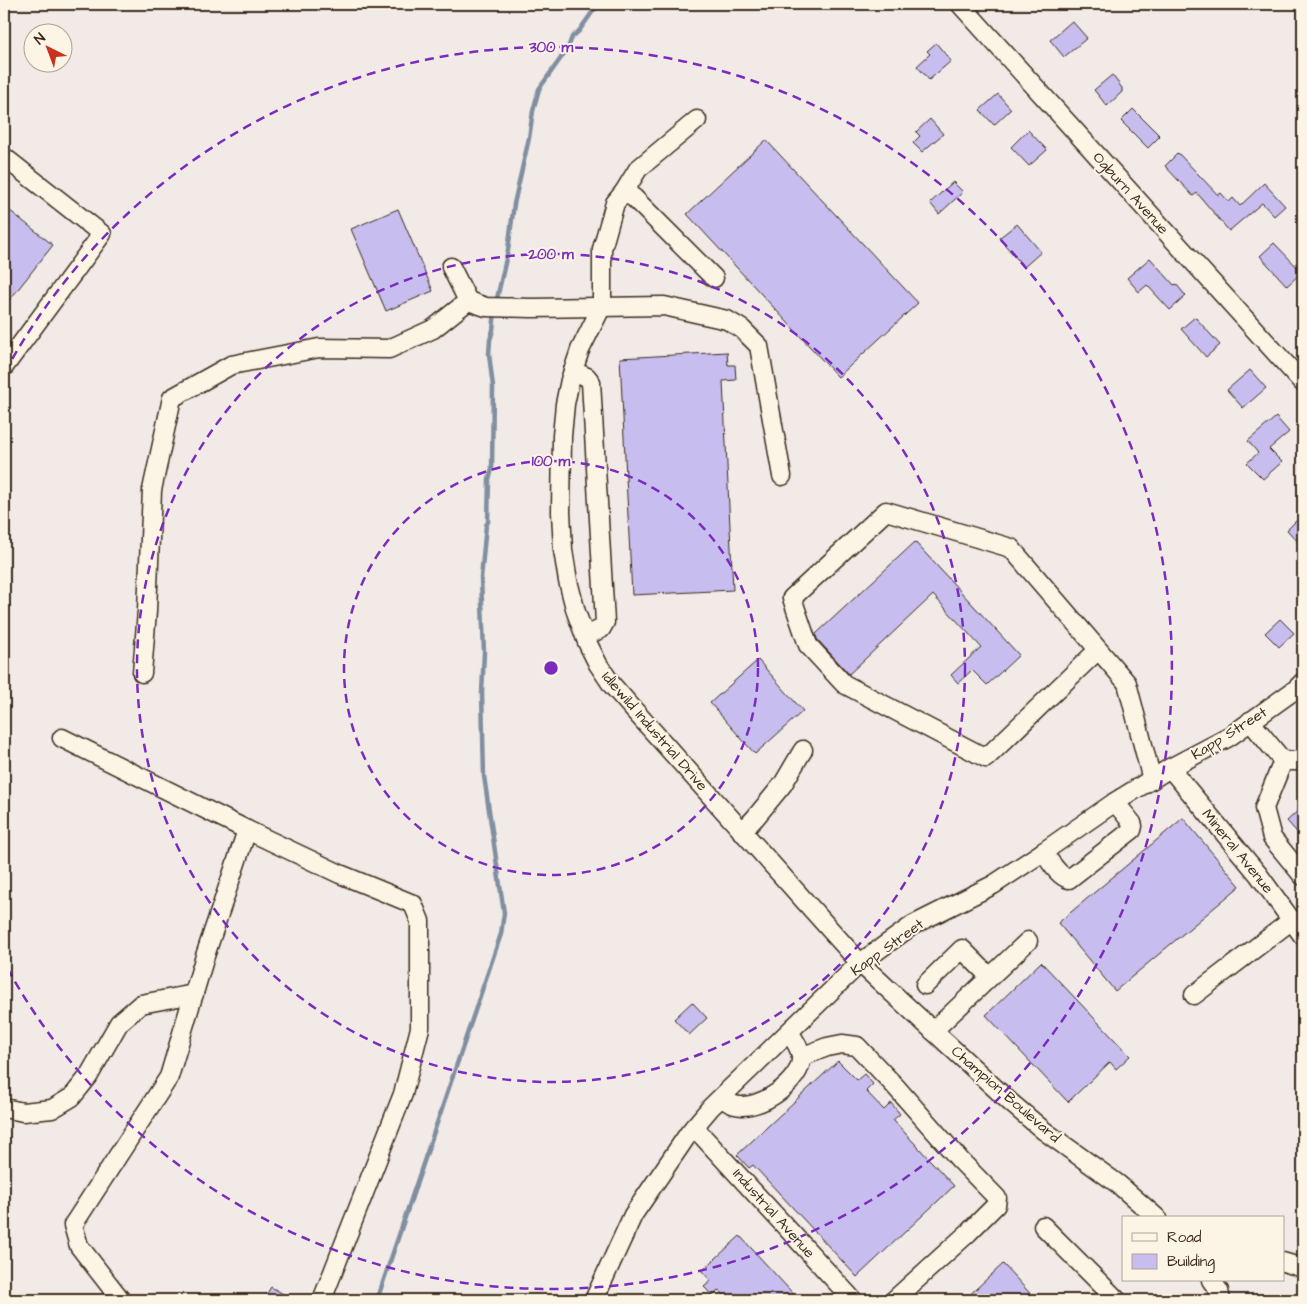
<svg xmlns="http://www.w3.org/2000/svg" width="1307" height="1304" font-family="'Architects Daughter',sans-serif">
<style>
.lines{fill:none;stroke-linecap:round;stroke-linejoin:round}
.stream{stroke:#808fa0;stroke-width:4.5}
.building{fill:#c7bdef;stroke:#3b2a1e}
.minor-casing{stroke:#3b2a1e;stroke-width:21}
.minor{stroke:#fcf5e5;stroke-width:18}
.ring{fill:none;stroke:#7b2cbf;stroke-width:2.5;stroke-dasharray:9 6}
.labels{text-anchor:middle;stroke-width:4;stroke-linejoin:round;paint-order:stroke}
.street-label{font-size:15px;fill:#3b2a1e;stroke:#fcf5e5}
.centre{fill:#7b2cbf;stroke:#fcf5e5;stroke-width:2.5}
.ring-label{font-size:15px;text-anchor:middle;font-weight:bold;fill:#7b2cbf;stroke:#fcf5e5;stroke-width:4;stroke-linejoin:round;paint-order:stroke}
</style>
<rect width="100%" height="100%" fill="#f1eae7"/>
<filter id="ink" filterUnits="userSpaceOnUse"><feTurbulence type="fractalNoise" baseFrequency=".02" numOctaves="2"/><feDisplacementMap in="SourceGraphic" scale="10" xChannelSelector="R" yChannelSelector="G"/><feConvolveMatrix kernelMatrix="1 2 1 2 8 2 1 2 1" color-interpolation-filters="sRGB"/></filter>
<g filter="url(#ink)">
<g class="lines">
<!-- stream -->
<g class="stream">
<polyline points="496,303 508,250 514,204 529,138 533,111 539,89 568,48 572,37 579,31 598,4"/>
<polyline points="377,1300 501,934 504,913 484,776 482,693 484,652 481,578 486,525 488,522 489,479 492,469 493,387 489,354 490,340 493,330 495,311"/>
</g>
</g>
<!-- building -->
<g class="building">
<polygon points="1072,21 1087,38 1064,57 1050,40"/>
<polygon points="936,43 951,61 929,80 917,66 930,54 927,51"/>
<polygon points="1112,75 1122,88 1122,92 1107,106 1094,90"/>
<polygon points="998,94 1011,109 994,125 980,110"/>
<polygon points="1133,109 1160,136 1148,148 1121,121"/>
<polygon points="930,119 943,134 922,152 913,143 920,136 916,132"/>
<polygon points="1028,130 1047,150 1029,166 1011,147"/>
<polygon points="766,140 918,303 838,377 687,214"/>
<polygon points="1178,153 1218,195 1221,193 1229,202 1233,198 1240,206 1264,183 1285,206 1274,216 1262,203 1229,231 1197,193 1193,196 1165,166"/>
<polygon points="953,182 963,192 939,214 930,203"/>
<polygon points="4,206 53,245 4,307"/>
<polygon points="398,209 433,291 386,311 351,229"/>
<polygon points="1017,224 1041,252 1024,267 999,238"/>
<polygon points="1274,243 1302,272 1287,286 1260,256"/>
<polygon points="1150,258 1174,285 1176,284 1186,296 1170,310 1147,285 1139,292 1127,278"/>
<polygon points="1195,317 1220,345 1206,357 1181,329"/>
<polygon points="727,352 728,365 735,365 736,380 723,381 733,590 632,595 620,358"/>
<polygon points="1250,370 1266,388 1243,408 1227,390"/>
<polygon points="1276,417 1289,432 1269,449 1282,462 1263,479 1247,463 1258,453 1248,441"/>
<polygon points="1303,514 1303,547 1287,530"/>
<polygon points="915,542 1019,655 987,685 972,670 958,683 951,675 981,647 933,595 849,674 817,639 816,634"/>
<polygon points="1280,619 1294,633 1279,647 1265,633"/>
<polygon points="758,660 803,711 755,754 710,703"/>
<polygon points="1303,806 1303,839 1287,821"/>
<polygon points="1183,818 1240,886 1115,991 1058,923"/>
<polygon points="1041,962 1130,1056 1116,1069 1110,1062 1068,1102 986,1015"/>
<polygon points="692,1002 707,1018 689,1035 674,1019"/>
<polygon points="838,1061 857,1080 864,1074 873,1084 866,1091 884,1110 891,1103 900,1114 893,1120 954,1186 857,1277 753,1165 749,1168 737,1155"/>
<polygon points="740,1236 799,1300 729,1300 719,1290 713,1296 704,1287 711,1281 702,1271"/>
<polygon points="1003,1264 1036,1300 964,1300"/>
<polygon points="271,1287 294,1300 263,1300"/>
</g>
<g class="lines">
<!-- minor casing -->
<g class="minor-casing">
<g id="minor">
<polyline points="960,4 1303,383"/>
<polyline points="4,157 102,234 4,367"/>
<polyline points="624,192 638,169 697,120"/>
<polyline points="451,267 468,301 486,307 532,308 664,306 727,320 742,329 759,346 782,476"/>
<polyline points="714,278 634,198 624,192 615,203 602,249 602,306 580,350 570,380 565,404 562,436 561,512 563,550 568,581 576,612 587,642 598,664 612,685 633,709 860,963 1010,1102 1043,1130 1118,1184 1157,1218"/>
<polyline points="573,371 587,377 591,382 605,622 601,629 585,636"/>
<polyline points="1098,650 986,758 844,684 808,645 792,598 886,511 1011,548 1127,683 1152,780"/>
<polyline points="142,673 147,611 152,490 172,398 231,365 319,348 389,349 433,329 468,301"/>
<polyline points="1250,721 1283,761 1303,761"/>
<polyline points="62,738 247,830"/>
<polyline points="1283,761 1264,808 1272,838 1303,876"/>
<polyline points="1170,768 1258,874 1303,936"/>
<polyline points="742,832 755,818 783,784 803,750"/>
<path d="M1043 852C1050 861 1058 876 1069 879L1132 830 1133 826 1132 823 1115 802"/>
<polyline points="925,985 962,949 990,977"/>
<polyline points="1194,995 1292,920"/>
<polyline points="933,1031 1028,941"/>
<polyline points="801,1057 827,1047 842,1044 857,1046 895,1086 960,1160 997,1198 996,1205 968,1233 894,1300"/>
<path d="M721 1098C725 1100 730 1104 735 1105 758 1112 803 1081 801 1057 800 1047 794 1040 789 1032"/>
<polyline points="4,1108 23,1112 52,1109 72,1097 88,1077 119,1023 141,1004 194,994"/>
<polyline points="694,1127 853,1300"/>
<polyline points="1043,1226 1117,1300"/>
<polyline points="1283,1262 1303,1268"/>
<polyline points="1211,1280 1219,1291 1221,1300"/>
<polyline points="121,1300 79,1246 73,1225 169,1077 205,956 247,830 340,874 413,904 420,921 420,1028 403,1094 322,1300"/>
<polyline points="594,1300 633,1215 689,1133 711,1107 860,963 913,925 993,885 1043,852 1115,802 1170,768 1229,737 1296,689 1303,682"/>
</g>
</g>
<!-- minor -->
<use href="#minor" class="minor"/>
</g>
</g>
<!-- distance rings -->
<g class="ring">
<circle cx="551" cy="668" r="207"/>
<circle cx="551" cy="668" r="414"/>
<path d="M5 372A621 621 0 1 1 5 964"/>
</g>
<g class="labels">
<!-- street labels -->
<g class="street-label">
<text transform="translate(1131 193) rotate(48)" y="5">Ogburn Avenue</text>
<text transform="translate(655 731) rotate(49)" y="5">Idlewild Industrial Drive</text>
<text transform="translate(1229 733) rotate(-32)" y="5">Kapp Street</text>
<text transform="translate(1238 851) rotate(51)" y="5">Mineral Avenue</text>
<text transform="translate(887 947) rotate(-36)" y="5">Kapp Street</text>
<text transform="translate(1006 1094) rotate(41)" y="5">Champion Boulevard</text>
<text transform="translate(774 1213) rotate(48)" y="5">Industrial Avenue</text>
</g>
</g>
<circle cx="551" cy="668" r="8" class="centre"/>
<g class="ring-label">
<text x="551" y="52">300 m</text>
<text x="551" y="259">200 m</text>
<text x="551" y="466">100 m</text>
</g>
<!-- margin -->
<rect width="1307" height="1304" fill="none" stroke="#fcf5e5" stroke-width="20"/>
<rect x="10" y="10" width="1287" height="1284" fill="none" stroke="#3b2a1e" stroke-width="2" filter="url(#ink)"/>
<!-- legend -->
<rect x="1122" y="1216" width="162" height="65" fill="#fcf5e5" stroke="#afa495"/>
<rect x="1132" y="1233" width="25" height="8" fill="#fcf5e5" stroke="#afa495"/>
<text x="1167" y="1242" font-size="15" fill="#3b2a1e">Road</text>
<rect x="1132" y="1254" width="25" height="15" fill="#c7bdef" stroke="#afa495"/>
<text x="1167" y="1266" font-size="15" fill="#3b2a1e">Building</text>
<!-- north arrow -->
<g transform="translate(48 48) rotate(318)"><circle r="24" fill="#fcf5e5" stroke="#afa495"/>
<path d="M0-4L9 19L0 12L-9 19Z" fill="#c8321e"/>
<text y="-8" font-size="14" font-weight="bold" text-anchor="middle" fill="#3b2a1e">N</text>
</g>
</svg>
